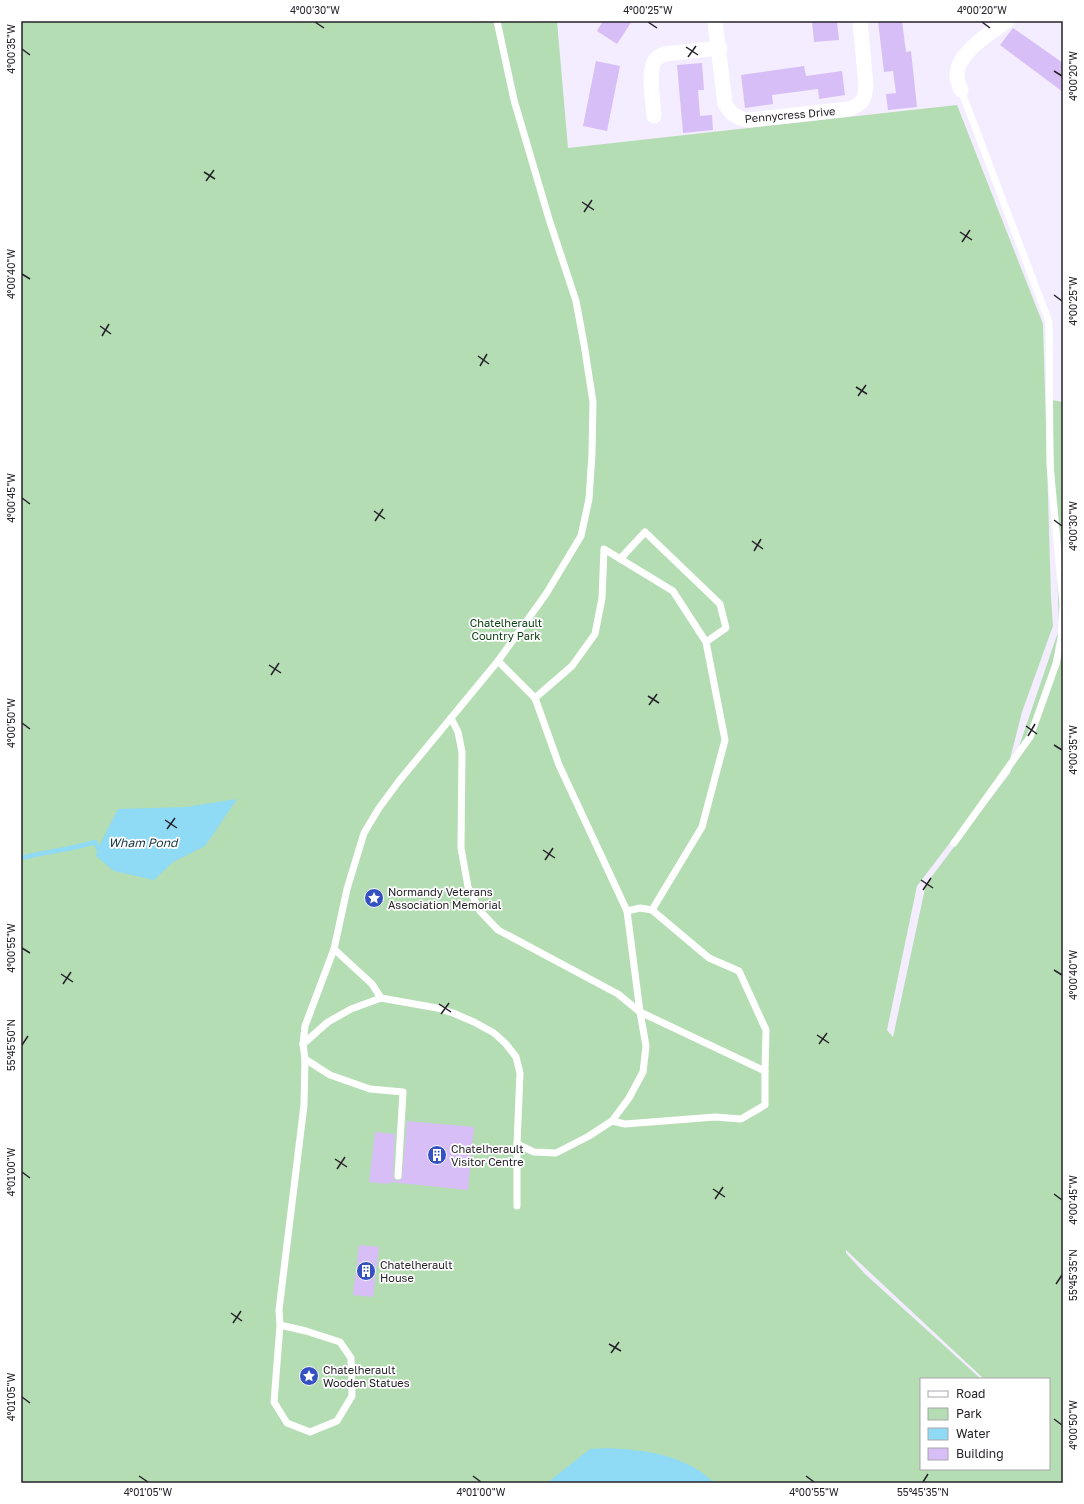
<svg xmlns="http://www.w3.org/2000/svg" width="1084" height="1504" font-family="'Golos Text',sans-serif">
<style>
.green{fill:#b4ddb4;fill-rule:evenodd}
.water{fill:#8fdaf4}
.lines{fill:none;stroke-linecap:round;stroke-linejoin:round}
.stream{stroke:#8fdaf4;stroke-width:4.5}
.building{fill:#d7bef7}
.lane{stroke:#fff;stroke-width:7}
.street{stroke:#fff;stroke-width:15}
.ticks{fill:none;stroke:#252129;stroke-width:1.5}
.labels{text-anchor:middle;stroke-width:3.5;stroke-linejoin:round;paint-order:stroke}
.street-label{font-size:11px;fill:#252129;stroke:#fff}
.park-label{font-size:11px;fill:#0d4014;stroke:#fff}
.poi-label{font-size:11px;fill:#252129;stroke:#fff;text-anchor:start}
.water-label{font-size:12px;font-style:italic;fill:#143843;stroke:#fff}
.neatline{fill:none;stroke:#252129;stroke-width:1.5}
.ticks-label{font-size:10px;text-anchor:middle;fill:#252129}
</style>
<rect width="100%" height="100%" fill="#f4edff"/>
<!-- green -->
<path class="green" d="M21 21H557L568 148 957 105 1043 324 1051 598 1053 626 1022 712 1008 767 917 886 887 1030 893 1037 926 884 1010 773 1059 629 1052 400 1063 402V1448L1061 1447 1063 1448V1483H21ZM846 1250 984 1379H1049V1469H921V1379H981L865 1274 846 1253Z"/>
<!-- water -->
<g class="water">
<polygon points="237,799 205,846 173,862 154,880 114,871 96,856 98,848 118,809 186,807"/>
<path d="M608 1448C645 1450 687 1455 714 1483H547L590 1449Z"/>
</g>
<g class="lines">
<!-- stream -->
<path class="stream" d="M21 858C46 851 71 850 95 842L98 848"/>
</g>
<!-- building -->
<g class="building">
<polygon points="603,21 632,21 617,44 597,31"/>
<polygon points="812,21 837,21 839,40 814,42"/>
<polygon points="878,21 902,21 906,52 911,51 917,107 888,110 886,94 896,93 893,71 884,72"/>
<polygon points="1013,28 1063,63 1063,92 1000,45"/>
<polygon points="596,61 620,66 607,131 583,126"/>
<polygon points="702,63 704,90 698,90 700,116 712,115 713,130 683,133 677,65"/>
<polygon points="804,66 806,76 842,71 845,95 819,99 818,89 772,95 773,104 745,108 741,75"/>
<polygon points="407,1121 474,1127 468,1190 389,1182 389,1184 369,1182 375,1132 395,1134 393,1176 395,1180 397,1181 402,1178"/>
<polygon points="359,1245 379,1247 373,1297 353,1295"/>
</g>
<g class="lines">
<!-- lane -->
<g class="lane">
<polyline points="620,559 645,532 720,604 726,628 706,642"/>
<polyline points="535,698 572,666 595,634 602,598 604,549 673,591 706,642 725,740 702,827 652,910 640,908 627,911"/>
<polyline points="451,718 458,732 462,752 461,848 468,887 480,911 498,930 618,994 640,1012 627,911 559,765 535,698 498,661"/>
<polyline points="954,843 1030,737 1056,664 1061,638 1063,605 1050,465 1049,322 961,90"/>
<polyline points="334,949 372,984 381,998"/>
<polyline points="640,1012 765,1071 766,1030 739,971 709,958 652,910"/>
<polyline points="303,1044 328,1022 351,1009 381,998 437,1008 453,1013 474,1022 494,1033 506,1044 516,1057 520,1073 517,1144 517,1206"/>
<polyline points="305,1059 330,1075 370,1089 403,1092 398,1176"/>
<polyline points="612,1121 625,1124 715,1117 741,1119 765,1105 765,1071"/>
<polyline points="517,1144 534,1152 556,1153 589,1136 612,1121 629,1098 643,1072 646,1046 640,1012"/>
<polyline points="280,1325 306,1331 340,1342 351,1358 352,1396 337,1421 310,1432 287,1423 274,1402 280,1325 279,1310 304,1105 305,1059 303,1044 305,1026 334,949 347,889 364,833 379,808 399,781 498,661 546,594 581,536 589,499 592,454 593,402 584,344 576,301 549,219 514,100 497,21"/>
</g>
<!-- street -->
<g class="street">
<path d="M715 21 725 104C731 114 737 119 750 120L849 109C862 104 865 100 866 86L860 21"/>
<path d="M961 90C960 86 957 80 957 75 957 53 990 33 1007 21"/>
<path d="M654 116C653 103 648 73 654 62 656 58 660 56 664 54L720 48"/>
</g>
</g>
<!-- ticks -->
<path class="ticks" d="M315 22 324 28M648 22 657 28M982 22 990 28M686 47 698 55M22 49 30 55M688 57 696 46M1054 71 1062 76M204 172 215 179M206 181 214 170M582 202 594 210M584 212 592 200M960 232 972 240M962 242 970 230M22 274 30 279M1054 295 1062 301M100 326 111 334M102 336 109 324M478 356 489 364M480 366 487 354M856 387 867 394M858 396 866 385M22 498 30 504M374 511 385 519M1054 520 1062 526M375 521 383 509M752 541 763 549M754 551 761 539M269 665 281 673M271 675 279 663M648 696 659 703M649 705 657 694M22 723 30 729M1026 726 1037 734M1028 736 1035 724M1054 745 1062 750M165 820 177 828M167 829 175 818M543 850 555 858M545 860 553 848M921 880 933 888M923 890 931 878M22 948 30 953M1054 970 1062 975M61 974 73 982M63 984 71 972M439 1004 451 1012M441 1014 449 1003M817 1035 829 1043M819 1044 827 1033M22 1045 28 1036M335 1159 347 1167M337 1169 345 1157M22 1172 30 1178M713 1189 725 1197M1054 1194 1062 1200M715 1199 723 1187M1056 1284 1062 1275M231 1313 242 1321M233 1323 241 1311M609 1344 621 1351M611 1353 619 1342M22 1397 30 1403M1054 1419 1062 1425M139 1476 148 1482M473 1476 481 1482M806 1476 814 1482M923 1482 928 1474"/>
<!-- icons -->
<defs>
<g id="sight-disc" transform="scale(1)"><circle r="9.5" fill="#3450c1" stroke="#fff"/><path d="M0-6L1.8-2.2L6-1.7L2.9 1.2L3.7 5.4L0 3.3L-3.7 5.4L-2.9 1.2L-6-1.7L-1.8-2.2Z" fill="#fff"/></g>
<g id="building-disc" transform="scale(1)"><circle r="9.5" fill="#3450c1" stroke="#fff"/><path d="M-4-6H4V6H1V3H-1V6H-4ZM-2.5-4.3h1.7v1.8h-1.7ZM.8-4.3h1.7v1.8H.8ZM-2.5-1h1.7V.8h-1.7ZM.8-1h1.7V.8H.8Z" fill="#fff"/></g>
</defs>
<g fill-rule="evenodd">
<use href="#sight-disc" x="374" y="898"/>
<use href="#building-disc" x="437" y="1155"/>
<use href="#building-disc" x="366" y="1271"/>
<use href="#sight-disc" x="309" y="1376"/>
</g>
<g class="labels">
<!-- street labels -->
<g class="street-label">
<text transform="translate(790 115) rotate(-5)" y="4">Pennycress Drive</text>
</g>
<!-- park labels -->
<g class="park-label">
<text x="506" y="627">Chatelherault<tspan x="506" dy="13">Country Park</tspan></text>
</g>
<!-- poi labels -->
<g class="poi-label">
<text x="388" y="896">Normandy Veterans<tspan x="388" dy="13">Association Memorial</tspan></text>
<text x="451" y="1153">Chatelherault<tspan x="451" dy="13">Visitor Centre</tspan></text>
<text x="380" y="1269">Chatelherault<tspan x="380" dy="13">House</tspan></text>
<text x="323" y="1374">Chatelherault<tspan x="323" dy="13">Wooden Statues</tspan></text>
</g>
<!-- water labels -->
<g class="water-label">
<text x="143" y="847">Wham Pond</text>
</g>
</g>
<!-- border -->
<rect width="1084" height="1504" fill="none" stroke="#ffffff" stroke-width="44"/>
<!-- legend -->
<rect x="920" y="1378" width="130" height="92" fill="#ffffff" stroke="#a8a6a9"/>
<rect x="928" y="1391" width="20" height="6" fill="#ffffff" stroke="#a8a6a9"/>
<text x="956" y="1398" font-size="12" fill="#252129">Road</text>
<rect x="928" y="1408" width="20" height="12" fill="#b4ddb4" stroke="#a8a6a9"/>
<text x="956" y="1418" font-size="12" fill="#252129">Park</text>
<rect x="928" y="1428" width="20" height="12" fill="#8fdaf4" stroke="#a8a6a9"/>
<text x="956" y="1438" font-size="12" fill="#252129">Water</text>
<rect x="928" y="1448" width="20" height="12" fill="#d7bef7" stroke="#a8a6a9"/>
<text x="956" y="1458" font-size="12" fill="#252129">Building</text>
<rect x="22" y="22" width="1040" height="1460" class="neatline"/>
<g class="ticks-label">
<text x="315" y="14">4°00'30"W</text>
<text x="648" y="14">4°00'25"W</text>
<text x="982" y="14">4°00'20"W</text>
<text transform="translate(11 49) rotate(-90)" y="4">4°00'35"W</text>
<text transform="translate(1073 76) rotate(-90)" y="4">4°00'20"W</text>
<text transform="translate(11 274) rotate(-90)" y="4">4°00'40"W</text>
<text transform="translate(1073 301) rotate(-90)" y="4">4°00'25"W</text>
<text transform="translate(11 498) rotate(-90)" y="4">4°00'45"W</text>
<text transform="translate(1073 526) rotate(-90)" y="4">4°00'30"W</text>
<text transform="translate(11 723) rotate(-90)" y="4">4°00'50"W</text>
<text transform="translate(1073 750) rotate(-90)" y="4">4°00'35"W</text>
<text transform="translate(11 948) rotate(-90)" y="4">4°00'55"W</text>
<text transform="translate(1073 975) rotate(-90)" y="4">4°00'40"W</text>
<text transform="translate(11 1045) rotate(-90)" y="4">55°45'50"N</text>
<text transform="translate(11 1172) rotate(-90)" y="4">4°01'00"W</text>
<text transform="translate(1073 1200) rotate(-90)" y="4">4°00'45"W</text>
<text transform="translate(1073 1275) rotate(-90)" y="4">55°45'35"N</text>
<text transform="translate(11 1397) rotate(-90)" y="4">4°01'05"W</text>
<text transform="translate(1073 1425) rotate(-90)" y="4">4°00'50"W</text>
<text x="148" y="1496">4°01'05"W</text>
<text x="481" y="1496">4°01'00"W</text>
<text x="814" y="1496">4°00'55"W</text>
<text x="923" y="1496">55°45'35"N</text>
</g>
</svg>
